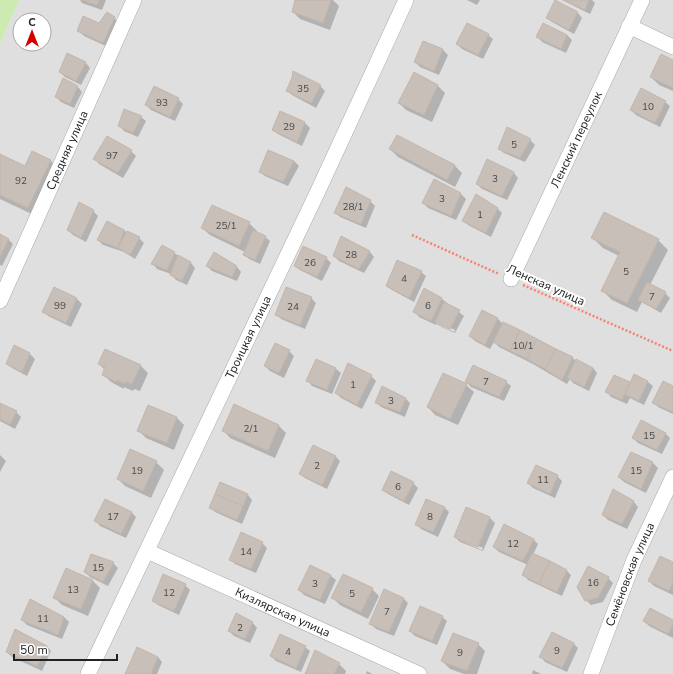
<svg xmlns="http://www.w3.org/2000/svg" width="673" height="674" font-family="'Nunito Sans',sans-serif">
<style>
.residential{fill:#e0dfdf;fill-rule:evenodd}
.grass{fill:#cdebb0}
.shadow{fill:#0003;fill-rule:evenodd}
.building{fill:#c7bfb8;stroke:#c4b6ab}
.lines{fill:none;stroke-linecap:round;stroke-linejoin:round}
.minor-casing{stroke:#a9a9a9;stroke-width:16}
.path{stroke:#fa8072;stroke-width:2.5;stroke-dasharray:2 2;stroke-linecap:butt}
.minor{stroke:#fff;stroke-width:15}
.labels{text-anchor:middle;stroke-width:4;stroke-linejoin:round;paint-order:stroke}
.number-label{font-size:10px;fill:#4b4948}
.street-label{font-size:12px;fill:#222;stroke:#fff}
</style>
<rect width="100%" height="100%" fill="#f2efe9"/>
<!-- residential -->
<path class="residential" d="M19 0H673V674H0V44ZM20 20H44V44H20Z"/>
<!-- grass -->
<polygon class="grass" points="0,0 19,0 0,44"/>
<!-- shadow -->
<g class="shadow">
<polygon points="80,0 106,0 102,10 82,3"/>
<polygon points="297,0 333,0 339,6 330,30 300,19 293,12"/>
<polygon points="467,0 480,0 477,5"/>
<polygon points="562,0 592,0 595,3 590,14"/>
<polygon points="555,2 578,13 582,18 574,34 552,22 547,17"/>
<polygon points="114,18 119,23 108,47 84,36 79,31"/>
<polygon points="543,24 567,35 572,40 566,53 542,42 538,37"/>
<polygon points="488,35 493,39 483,59 462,49 457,44"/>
<polygon points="424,42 443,50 448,55 439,75 420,67 415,62"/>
<polygon points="68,54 86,63 90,68 81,85 65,77 60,72"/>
<polygon points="673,61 673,91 659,85 651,77"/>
<polygon points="294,73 320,86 325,91 316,108 292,95 287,90"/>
<polygon points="414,73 438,86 445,93 432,122 406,110 399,103"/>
<polygon points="78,87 82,92 74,108 61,102 56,97"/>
<polygon points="178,99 183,104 175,121 151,110 146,105"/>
<polygon points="665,102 670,106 660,127 636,115 631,110"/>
<polygon points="281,112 305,123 310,128 302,146 278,134 273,130"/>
<polygon points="141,117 146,121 138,137 124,131 120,126"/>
<polygon points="397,136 455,166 462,173 455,187 398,157 390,149"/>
<polygon points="530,140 535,145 525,162 504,153 499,149"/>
<polygon points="131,151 136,156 123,178 99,164 95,159"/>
<polygon points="268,151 294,161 299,166 288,186 265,176 260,172"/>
<polygon points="33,152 51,161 61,171 38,217 0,199 0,155 25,167"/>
<polygon points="488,160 514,173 518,178 507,200 482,189 477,184"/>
<polygon points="434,180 461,194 466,199 456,220 428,208 423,203"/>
<polygon points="370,201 375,206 366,228 340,217 335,212"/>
<polygon points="497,208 502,213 491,237 468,225 463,220"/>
<polygon points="93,211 98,216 86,242 73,235 68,230"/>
<polygon points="107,222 124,230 127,233 139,238 144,243 135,259 124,252 103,245 98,240"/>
<polygon points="249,223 257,231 256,232 265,237 270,241 260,264 249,259 244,254 245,252 210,235 202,228"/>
<polygon points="0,235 8,239 13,244 2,266 0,265"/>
<polygon points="342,237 370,252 374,257 364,273 339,261 334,256"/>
<polygon points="593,238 658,240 668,250 650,285 665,293 670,298 661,313 642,302 637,312 612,300 602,290 619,256 603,248"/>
<polygon points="162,246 191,263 195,268 187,285 176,280 171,274 157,269 153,264"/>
<polygon points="326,258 331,263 322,281 300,270 295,266"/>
<polygon points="207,266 237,267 241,272 237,281 212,271"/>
<polygon points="421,272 426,276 414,302 392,290 387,286"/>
<polygon points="54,289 77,299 82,304 71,327 48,316 44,311"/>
<polygon points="311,298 316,303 305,329 281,319 276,314"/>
<path d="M442 299 464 316 455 333 441 327 437 323 436 325 419 317 415 312ZM440 324 455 330V332L440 326Z"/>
<polygon points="482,312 498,319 503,324 504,323 573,358 576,362 593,368 597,373 589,391 573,383 570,379 567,384 533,364 499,347 494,342 490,349 475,341 470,336"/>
<polygon points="15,346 30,354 35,359 27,376 12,368 7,363"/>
<polygon points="289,351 294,356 284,378 270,371 265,366"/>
<polygon points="317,360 336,369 341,373 332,394 312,386 308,381"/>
<polygon points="99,364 140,365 148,373 140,391 134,389 133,391 124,387 124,389 111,382 103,374 105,370"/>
<polygon points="635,375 648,382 653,386 644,405 630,398 627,404 611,397 607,392 614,376 631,384"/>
<polygon points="371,376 376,381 362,409 341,398 336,393"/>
<polygon points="466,382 506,382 511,386 504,401 471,387"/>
<polygon points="466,385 474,392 458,425 435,415 428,407"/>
<polygon points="673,387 673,414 658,407 654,402"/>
<polygon points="406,399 410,403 405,417 381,407 376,402"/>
<polygon points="0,404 16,412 21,417 15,429 0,421"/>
<polygon points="149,406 177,418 184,425 174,450 146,438 138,430"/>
<polygon points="234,406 279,426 286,433 275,458 230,438 223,430"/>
<polygon points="665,433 670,438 662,454 638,443 633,438"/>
<polygon points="631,453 653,463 658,468 646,493 624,482 619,477"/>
<polygon points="0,455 6,461 0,472"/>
<polygon points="335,456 340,461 327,489 305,478 300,474"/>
<polygon points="156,462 164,470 151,498 125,486 118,479"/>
<polygon points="557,476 562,481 555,498 533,488 528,483"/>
<polygon points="413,483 418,488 409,505 388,494 383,489"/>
<polygon points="613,490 634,502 638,507 627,529 608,520 603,515"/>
<polygon points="248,495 252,500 242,524 215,512 210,507"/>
<polygon points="444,507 449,512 438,537 421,529 416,524"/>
<path d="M467 509 490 518 495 523 483 551 460 542 455 537ZM460 538 483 548 482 550 460 540Z"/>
<polygon points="131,512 136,517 126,538 100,526 96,521"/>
<polygon points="533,539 538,544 533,555 566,570 571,575 562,596 528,580 524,575 528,565 499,552 494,547"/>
<polygon points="262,543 267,548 256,573 235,564 231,559"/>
<polygon points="113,563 118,568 108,586 90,577 85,572"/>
<polygon points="673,563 673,595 654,586 649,581"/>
<polygon points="310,566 331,576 336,580 325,604 304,595 299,590"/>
<polygon points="589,568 608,578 613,583 603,602 591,605 586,600"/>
<polygon points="67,570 93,581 100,588 88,616 62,605 54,597"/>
<polygon points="185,585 190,590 179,615 158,605 153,601"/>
<polygon points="372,589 379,596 368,619 340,605 333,598"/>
<polygon points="403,598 408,603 394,636 376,629 371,624"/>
<polygon points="31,600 64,617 69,622 62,639 27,625 22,620"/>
<polygon points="442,617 447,621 437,645 415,636 410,631"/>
<polygon points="644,621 673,621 673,638 649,626"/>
<polygon points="253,623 257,628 250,643 234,636 229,631"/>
<polygon points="478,644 485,651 477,674 464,674 450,669 442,661"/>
<polygon points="574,644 578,648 567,672 545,662 541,657"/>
<polygon points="47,646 51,651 42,671 12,657 7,652"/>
<polygon points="305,647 310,651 301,672 276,661 271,656"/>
<polygon points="158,657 162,662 157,674 127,674"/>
<polygon points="339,664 346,671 345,674 306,674"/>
<polygon points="533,670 541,674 532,674"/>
<polygon points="367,671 372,674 366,674"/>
</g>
<!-- building -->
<g class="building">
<polygon points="82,0 99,0 97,5"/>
<polygon points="295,0 331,0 323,23 292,12"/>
<polygon points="555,0 578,12 569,30 546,18"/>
<polygon points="564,0 589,0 585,10"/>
<polygon points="107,12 115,17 103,43 77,31 83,16 99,23"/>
<polygon points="467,23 489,34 478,55 456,44"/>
<polygon points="543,23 567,35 561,49 536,37"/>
<polygon points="423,41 443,49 434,71 414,62"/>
<polygon points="67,53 86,62 76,81 59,72"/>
<polygon points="661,54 673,60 673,88 650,77"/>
<polygon points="293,71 321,85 311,103 286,91 292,78"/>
<polygon points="414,72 438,85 424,115 398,103"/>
<polygon points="63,78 78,86 70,104 55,97"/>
<polygon points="154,86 179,98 170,117 145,105"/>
<polygon points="641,88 666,101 655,123 630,110"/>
<polygon points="124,109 142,116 133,133 118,126"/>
<polygon points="280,111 305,122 297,142 272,130"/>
<polygon points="507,127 531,139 520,158 498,149"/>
<polygon points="397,135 455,165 447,180 389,149"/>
<polygon points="107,136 132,150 118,173 93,159"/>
<polygon points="268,150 294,161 283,182 259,172"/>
<polygon points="32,151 51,160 28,208 0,195 0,154 25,166"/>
<polygon points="487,159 514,172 502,196 476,184"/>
<polygon points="434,179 461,193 451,216 422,203"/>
<polygon points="346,187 371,200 361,224 334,213"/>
<polygon points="476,194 498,208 486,233 462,221"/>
<polygon points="79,202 94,210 81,238 67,230"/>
<polygon points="212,205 250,222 239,246 201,228"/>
<polygon points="604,212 659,239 627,303 601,291 620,252 591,238"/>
<polygon points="107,221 124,230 118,248 97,240"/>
<polygon points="253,230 266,236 255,260 243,255"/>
<polygon points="127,231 140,237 130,255 118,248"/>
<polygon points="0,234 9,239 0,256"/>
<polygon points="341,236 370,251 359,269 333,256"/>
<polygon points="162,245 175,252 167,270 151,264"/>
<polygon points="303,246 327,257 317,277 294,266"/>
<polygon points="214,252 237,266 232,277 206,266"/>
<polygon points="178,255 191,262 182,281 170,275"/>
<polygon points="397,260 422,271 409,298 386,286"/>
<polygon points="647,282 666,292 656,309 638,300"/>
<polygon points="54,287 77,298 66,323 42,312"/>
<polygon points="286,287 312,297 300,325 275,315"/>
<polygon points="424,288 442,298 431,321 413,312"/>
<polygon points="444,302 460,310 450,329 435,323"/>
<polygon points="482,310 498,318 485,345 469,336"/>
<polygon points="503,322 520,330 510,351 493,342"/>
<polygon points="520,330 537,339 527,359 510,351"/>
<polygon points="537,339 556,349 545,369 527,359"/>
<polygon points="275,343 290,350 279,373 264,366"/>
<polygon points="14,345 30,353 22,372 6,364"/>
<polygon points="105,349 141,365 132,384 126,382 125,384 117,380 116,382 102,375 105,367 98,364"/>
<polygon points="556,349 573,357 562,380 545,369"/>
<polygon points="316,359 336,368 327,390 306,381"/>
<polygon points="576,359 593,368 584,387 567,378"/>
<polygon points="348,363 372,375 357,405 335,393"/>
<polygon points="473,365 507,381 499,397 465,382"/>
<polygon points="443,373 467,384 450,419 427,407"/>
<polygon points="634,374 648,381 639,401 625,394"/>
<polygon points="614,375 630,382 622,400 605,392"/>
<polygon points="663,381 673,386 673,412 652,403"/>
<polygon points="382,386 406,398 400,412 375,403"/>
<polygon points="0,403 17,411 10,424 0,419"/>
<polygon points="234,404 279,425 268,451 222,431"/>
<polygon points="148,405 177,417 167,443 137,431"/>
<polygon points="641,420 666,433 657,450 632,438"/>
<polygon points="313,445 336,456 322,485 299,474"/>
<polygon points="130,449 157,461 143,491 117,479"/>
<polygon points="631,452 653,462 641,489 618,477"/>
<polygon points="536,465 558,475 550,494 527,483"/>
<polygon points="391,471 414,482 404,501 382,490"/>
<polygon points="220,482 248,494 243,506 215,494"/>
<polygon points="613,489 634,501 622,524 602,515"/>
<polygon points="215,494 243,506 237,520 209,508"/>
<polygon points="105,499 132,512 121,534 94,521"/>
<polygon points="426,499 445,507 433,532 415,525"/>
<polygon points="466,507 490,517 478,547 454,537"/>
<polygon points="504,524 534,539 523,561 493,547"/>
<polygon points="241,532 263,542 251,569 229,560"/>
<polygon points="532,553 550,561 539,584 522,575"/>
<polygon points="91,554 114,562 103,582 84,572"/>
<polygon points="660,556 673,562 673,582 669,591 648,581"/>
<polygon points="550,561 567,570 557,592 539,584"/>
<polygon points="310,565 331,575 320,600 298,590"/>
<polygon points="588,566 609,577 598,598 585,601 577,587"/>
<polygon points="66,568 93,580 81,609 53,598"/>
<polygon points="163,574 186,584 174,611 152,601"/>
<polygon points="343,574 373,588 361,612 331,598"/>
<polygon points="384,589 404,598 389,632 369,624"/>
<polygon points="30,599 64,617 58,635 21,620"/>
<polygon points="420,606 443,616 432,641 409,631"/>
<polygon points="650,608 673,620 673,624 668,634 643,621"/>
<polygon points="236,613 253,622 245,639 228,631"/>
<polygon points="15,629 47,646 37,666 6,652"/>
<polygon points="552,632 574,643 562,668 539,657"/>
<polygon points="453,633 479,643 467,671 441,661"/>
<polygon points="280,634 306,646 296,668 270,656"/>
<polygon points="137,647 158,657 151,674 125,674"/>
<polygon points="315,650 340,663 334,674 305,674"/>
</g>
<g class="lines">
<!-- minor casing -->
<g class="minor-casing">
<g id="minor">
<polyline points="629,26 673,47"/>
<path id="s1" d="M511 279 642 0"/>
<path id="s2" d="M0 301 134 0"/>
<path id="s3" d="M147 551 419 674"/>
<path id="s4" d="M88 674 318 191 406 0"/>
<path id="s5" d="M591 674 634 560 673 477"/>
</g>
</g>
<!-- path -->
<g class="path">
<polyline points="412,235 499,274"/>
<polyline points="523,285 673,351"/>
</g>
<!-- minor -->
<use href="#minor" class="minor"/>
</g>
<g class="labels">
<!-- number labels -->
<g class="number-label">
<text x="303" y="92">35</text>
<text x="162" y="106">93</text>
<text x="648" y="110">10</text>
<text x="289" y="130">29</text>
<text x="514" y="148">5</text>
<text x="112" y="159">97</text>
<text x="495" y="182">3</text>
<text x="21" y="184">92</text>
<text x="442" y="202">3</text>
<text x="353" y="210">28/1</text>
<text x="480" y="218">1</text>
<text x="226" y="229">25/1</text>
<text x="351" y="258">28</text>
<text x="310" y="266">26</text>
<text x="626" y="275">5</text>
<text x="404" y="282">4</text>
<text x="652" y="300">7</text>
<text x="60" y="309">99</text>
<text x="428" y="309">6</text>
<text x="293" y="310">24</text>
<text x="523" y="349">10/1</text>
<text x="486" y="385">7</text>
<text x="353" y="388">1</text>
<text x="391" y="404">3</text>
<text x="251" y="432">2/1</text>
<text x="649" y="439">15</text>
<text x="317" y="469">2</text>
<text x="137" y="474">19</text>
<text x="636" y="474">15</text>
<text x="543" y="483">11</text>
<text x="398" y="490">6</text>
<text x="113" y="520">17</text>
<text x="430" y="520">8</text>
<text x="513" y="547">12</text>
<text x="246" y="555">14</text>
<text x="98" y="571">15</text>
<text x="593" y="586">16</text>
<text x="315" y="587">3</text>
<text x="73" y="593">13</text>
<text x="169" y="596">12</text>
<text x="352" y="597">5</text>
<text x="387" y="615">7</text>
<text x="43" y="622">11</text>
<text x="240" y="631">2</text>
<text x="557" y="654">9</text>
<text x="288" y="655">4</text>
<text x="460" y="656">9</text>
</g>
<!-- street labels -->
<g class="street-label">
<text dy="4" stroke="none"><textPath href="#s1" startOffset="154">Ленский переулок</textPath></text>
<text dy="4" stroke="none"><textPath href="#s2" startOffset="165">Средняя улица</textPath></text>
<text transform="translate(546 285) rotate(24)" y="4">Ленская улица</text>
<text dy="4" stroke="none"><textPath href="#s4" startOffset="373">Троицкая улица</textPath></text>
<text dy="4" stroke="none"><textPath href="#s5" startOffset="107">Семёновская улица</textPath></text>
<text dy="4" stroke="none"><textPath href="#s3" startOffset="149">Кизлярская улица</textPath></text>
</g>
</g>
<!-- north arrow -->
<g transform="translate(32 32)"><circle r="19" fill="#ffffff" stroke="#a7a7a7"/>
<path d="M0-3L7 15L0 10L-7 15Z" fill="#d40000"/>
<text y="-6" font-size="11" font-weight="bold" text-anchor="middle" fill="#222222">С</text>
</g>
<!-- scale -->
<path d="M14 654v6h103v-6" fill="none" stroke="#222222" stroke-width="2"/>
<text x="20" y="654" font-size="12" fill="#222222" stroke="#ffffff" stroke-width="3" paint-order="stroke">50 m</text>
</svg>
